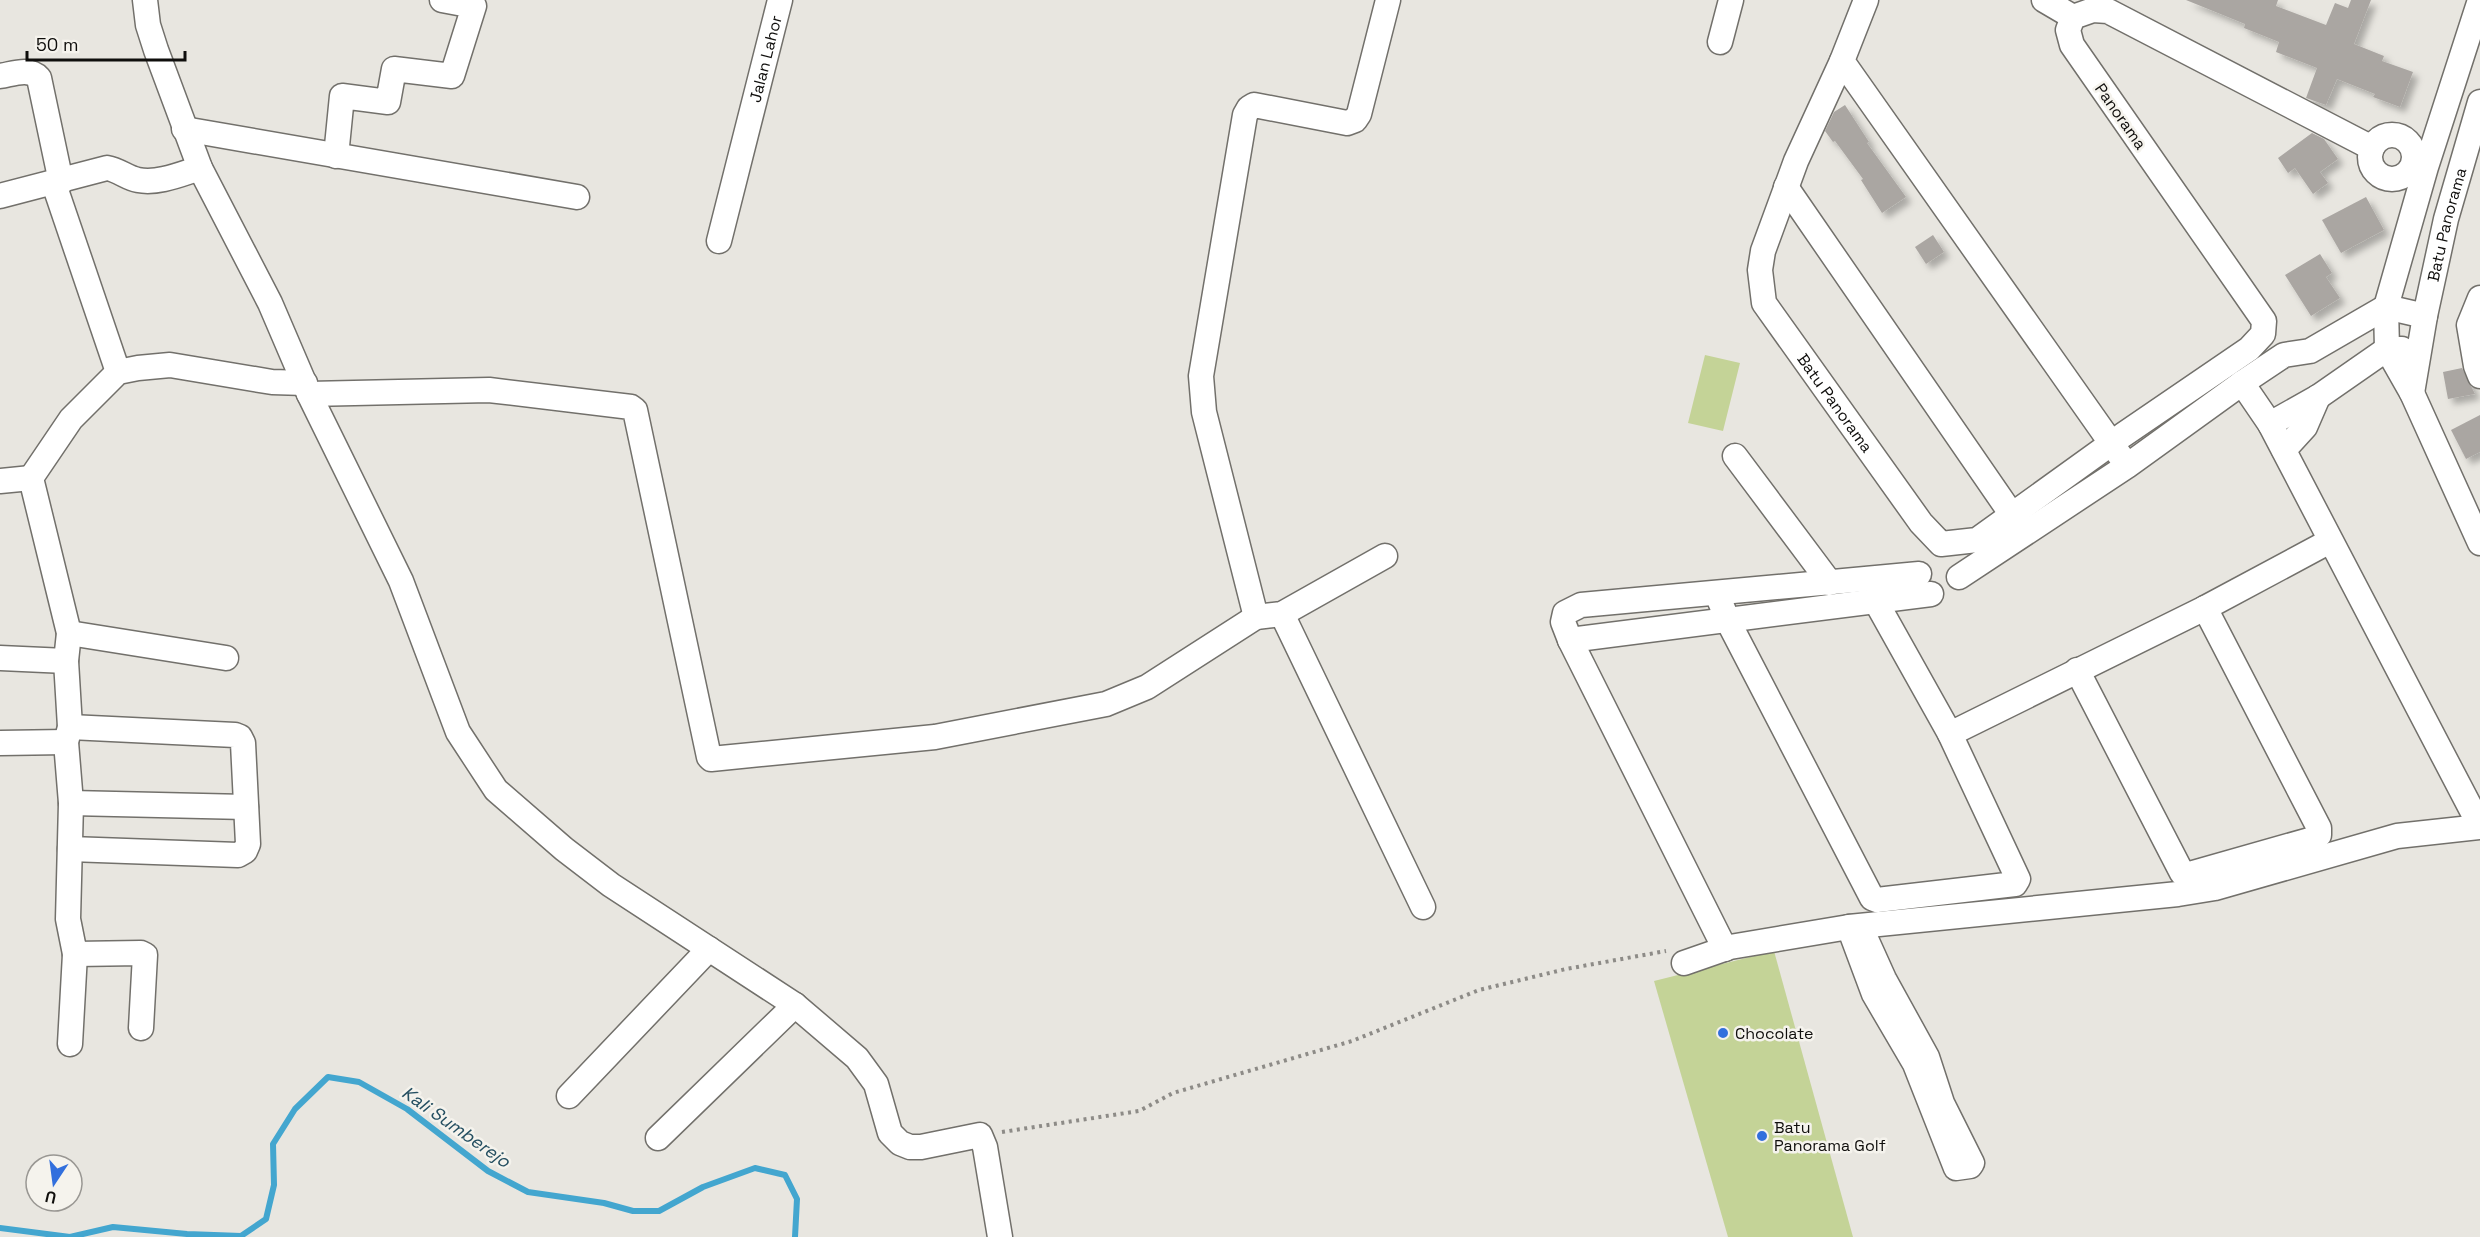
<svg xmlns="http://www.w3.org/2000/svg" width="2480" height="1237" font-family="'Space Grotesk',sans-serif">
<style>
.green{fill:#c4d397}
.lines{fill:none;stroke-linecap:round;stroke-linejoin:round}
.stream{stroke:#43a6cf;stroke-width:6}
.building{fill:#aaa6a2;filter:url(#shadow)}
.minor-casing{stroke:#72706b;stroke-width:27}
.path{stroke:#8d8b87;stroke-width:4;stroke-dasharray:3 4.5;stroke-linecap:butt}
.minor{stroke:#fff;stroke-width:24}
.poi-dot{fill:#326fdd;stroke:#f5f3ed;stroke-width:2}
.labels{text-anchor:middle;stroke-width:5;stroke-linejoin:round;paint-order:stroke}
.street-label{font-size:16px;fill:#0f0e0c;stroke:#f5f3ed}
.poi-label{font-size:16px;fill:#0f0e0c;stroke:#f5f3ed;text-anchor:start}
.water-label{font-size:18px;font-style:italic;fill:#254f61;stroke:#f5f3ed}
</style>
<defs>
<filter id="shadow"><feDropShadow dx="5.5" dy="5.5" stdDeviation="3" flood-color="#0004"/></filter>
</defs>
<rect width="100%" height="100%" fill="#e8e6e0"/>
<!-- green -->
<g class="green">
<polygon points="1705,355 1740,363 1723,431 1688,423"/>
<polygon points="1774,951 1853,1237 1728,1237 1654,981"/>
</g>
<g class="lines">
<!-- stream -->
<polyline class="stream" points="0,1228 70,1237 113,1227 187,1234 241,1236 266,1219 274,1185 273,1144 295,1109 328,1077 359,1082 407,1109 488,1171 528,1192 604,1203 633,1211 659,1211 703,1187 755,1168 785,1175 797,1199 795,1237"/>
</g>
<!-- building -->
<g class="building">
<polygon points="2186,0 2278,0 2276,6 2326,25 2335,3 2348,8 2351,0 2371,0 2354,44 2384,56 2382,61 2413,72 2400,107 2373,97 2375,94 2337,79 2326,105 2309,99 2306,98 2317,68 2276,52 2279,42 2244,28 2245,24"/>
<polygon points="1845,105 1869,142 1867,143 1906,197 1882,213 1861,180 1863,179 1835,141 1833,142 1825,131 1834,112"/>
<polygon points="2312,133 2324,139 2338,159 2320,172 2328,183 2313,194 2295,168 2288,173 2278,158"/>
<polygon points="2366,197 2384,230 2341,253 2322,220"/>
<polygon points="1933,235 1944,252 1926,264 1915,247"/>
<polygon points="2320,254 2332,273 2326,277 2340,298 2311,316 2285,275"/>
<polygon points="2462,368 2475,394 2448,399 2443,372"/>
<polygon points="2480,415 2480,452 2466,459 2451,430"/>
</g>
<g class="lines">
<!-- minor casing -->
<g class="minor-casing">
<g id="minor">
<polyline points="145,0 148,25 156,50 200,168 270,303 309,394 401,581 458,732 496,790 564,849 611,885 795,1005 857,1058 876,1084 890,1133 900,1143 910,1147 921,1147 980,1135 985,1147 1000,1237"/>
<polyline points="1866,0 1842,61 2121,457"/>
<polyline points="2044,0 2073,17"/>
<polyline points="2480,0 2426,167 2386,307 2387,349 2412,393 2480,543"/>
<polyline points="1720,42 1731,0"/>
<path id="s1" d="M1842 61 1796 161 1763 251 1760 270 1764 303 1921 523 1941 544 1977 540 2123 435 2249 349 2263 334 2264 321 2072 45 2068 30 2073 17 2093 10 2108 11 2372 148"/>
<path d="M0 76C13 74 29 67 39 78L61 182"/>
<polyline points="184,129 577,197"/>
<circle cx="2392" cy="157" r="22"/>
<polyline points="336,156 342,96 388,102 394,69 452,76 474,6 442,0"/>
<polyline points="54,184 118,372"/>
<polyline points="1786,187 2021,528"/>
<path d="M0 196 107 168C119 170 127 178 138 180 158 184 181 174 200 168"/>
<path id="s2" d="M719 241 780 0"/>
<polyline points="2480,298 2469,325 2476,366 2480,376"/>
<polyline points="2242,383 2284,355 2310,351 2386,307 2425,316"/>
<path id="s3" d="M2412 393 2425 316 2446 219 2480 102"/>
<polyline points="309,394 489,390 631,407 635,410 709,757 711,759 935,737 1106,704 1147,687 1256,617 1282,614 1385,556"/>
<polyline points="2270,424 2318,397 2387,349 2402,349"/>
<polyline points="2284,450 2305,427 2318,397"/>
<polyline points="1735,456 1830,583"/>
<polyline points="0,481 31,478"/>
<polyline points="1959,577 2127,466 2242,383 2270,424 2480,826"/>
<polyline points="1717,594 1728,621 1872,898 1877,900 2015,884 2018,879 1950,734 1875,600"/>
<polyline points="1282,614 1423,907"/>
<polyline points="1256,617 1204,412 1201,376 1245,115 1249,108 1254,105 1347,123 1355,120 1359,114 1388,0"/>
<polyline points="69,633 226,658"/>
<polyline points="1570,640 1931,594"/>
<polyline points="0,658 66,661"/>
<polyline points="2077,670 2182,873 2186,875 2313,839 2319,835 2319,828 2205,608"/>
<polyline points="70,727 235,735 240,737 243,743 248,844 245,851 238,855 70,849"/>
<polyline points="1950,734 2205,608 2330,541"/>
<polyline points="0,743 66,742"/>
<polyline points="71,803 246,807"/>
<polyline points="1849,927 1874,994 1915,1064 1956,1168 1970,1166 1972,1163 1942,1103 1927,1057 1884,979 1861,928"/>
<polyline points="1725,949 1570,640 1563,622 1565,613 1581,605 1919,574"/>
<polyline points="1684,963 1730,947 1849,927 2178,894 2215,888 2397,836 2480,827"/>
<polyline points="141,1028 145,955 141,953 75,954 68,919 71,803 66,742 70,727 66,661 69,633 31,478 71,419 118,372 138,368 170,365 272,382 305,383"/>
<polyline points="70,1044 75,954"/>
<polyline points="569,1096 709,949"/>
<polyline points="658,1138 795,1005"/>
</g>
</g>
<!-- path -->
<polyline class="path" points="1002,1132 1139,1111 1173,1093 1352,1041 1479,990 1566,969 1666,951"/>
<!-- minor -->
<use href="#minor" class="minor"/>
</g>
<!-- markers -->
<g class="poi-dot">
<circle cx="1723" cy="1033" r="6"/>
<circle cx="1762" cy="1136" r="6"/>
</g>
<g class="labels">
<!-- street labels -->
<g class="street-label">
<text dy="6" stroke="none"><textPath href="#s2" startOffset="188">Jalan Lahor</textPath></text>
<text transform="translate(2121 116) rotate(55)" y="6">Panorama</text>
<text dy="6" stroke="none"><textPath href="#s3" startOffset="172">Batu Panorama</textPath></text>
<text dy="6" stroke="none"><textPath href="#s1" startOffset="381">Batu Panorama</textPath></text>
</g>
<!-- poi labels -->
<g class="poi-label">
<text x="1735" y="1039">Chocolate</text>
<text x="1774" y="1133">Batu<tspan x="1774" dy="18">Panorama Golf</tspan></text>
</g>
<!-- water labels -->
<g class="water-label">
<text transform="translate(456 1127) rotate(35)" y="6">Kali Sumberejo</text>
</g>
</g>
<!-- north arrow -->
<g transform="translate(54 1183) rotate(193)"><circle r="28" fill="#f5f3ed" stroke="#999793" stroke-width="1.5"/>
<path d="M0-4.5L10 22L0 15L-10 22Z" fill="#326fdd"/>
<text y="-9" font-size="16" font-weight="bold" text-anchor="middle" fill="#0f0e0c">U</text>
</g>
<!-- scale -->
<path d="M27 51v9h158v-9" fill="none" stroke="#0f0e0c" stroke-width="3"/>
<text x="36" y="51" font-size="18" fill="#0f0e0c" stroke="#f5f3ed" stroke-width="4.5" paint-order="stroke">50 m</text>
</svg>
